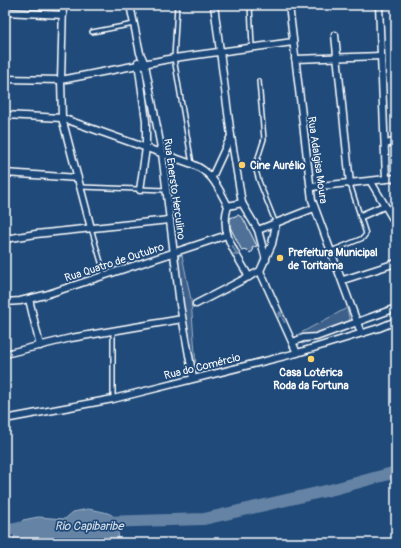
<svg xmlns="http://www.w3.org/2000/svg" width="401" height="548" font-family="Pangolin,sans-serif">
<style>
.green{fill:#3c618b;stroke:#9eb0c5}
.water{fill:#6583a4;stroke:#a3b5c8}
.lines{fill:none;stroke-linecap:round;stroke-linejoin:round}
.river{stroke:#6583a4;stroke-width:12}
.building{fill:#507197;stroke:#fff}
.lane-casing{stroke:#fff;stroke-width:6}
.street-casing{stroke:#fff;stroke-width:9}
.lane{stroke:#1f4a7a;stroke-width:3}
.street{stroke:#1f4a7a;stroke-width:6}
.oneway{stroke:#7992af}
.poi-dot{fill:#ffd166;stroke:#1f4a7a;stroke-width:1.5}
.labels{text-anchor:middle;stroke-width:3.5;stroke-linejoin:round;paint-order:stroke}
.street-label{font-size:11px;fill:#fff;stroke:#1f4a7a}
.poi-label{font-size:11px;font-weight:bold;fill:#fff;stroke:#1f4a7a;text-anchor:start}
.water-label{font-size:12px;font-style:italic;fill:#d8e0e8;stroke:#1f4a7a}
</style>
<rect width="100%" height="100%" fill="#1f4a7a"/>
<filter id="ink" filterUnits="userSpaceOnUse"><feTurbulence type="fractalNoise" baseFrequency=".025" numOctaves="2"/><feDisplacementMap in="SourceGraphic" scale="8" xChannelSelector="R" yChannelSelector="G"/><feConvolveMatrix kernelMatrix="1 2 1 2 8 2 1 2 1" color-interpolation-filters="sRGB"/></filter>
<g filter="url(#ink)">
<!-- green -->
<g class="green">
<polygon points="182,255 191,300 196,366 189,368 171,261"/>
<polygon points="347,308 351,327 302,344 297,335"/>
</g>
<!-- water -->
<path class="water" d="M88 509C118 514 117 514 119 543H12L18 527 23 520 38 517 65 519 73 512Z"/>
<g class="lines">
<!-- river -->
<g class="river">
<polyline points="102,522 204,519 334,489 396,472"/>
<polyline points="5,531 33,525"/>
</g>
</g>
<!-- building -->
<polygon class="building" points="238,215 243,218 257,246 252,248 253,251 250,253 247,250 242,251 230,227 230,218"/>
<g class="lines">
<!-- lane casing -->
<g class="lane-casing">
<g id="lane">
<polyline points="177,5 174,58 192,164"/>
<polyline points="250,5 252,47"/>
<polyline points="92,32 134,24"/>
<polyline points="259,81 264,139 255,167 259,181 276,224"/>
<polyline points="81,187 166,190"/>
<polyline points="91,228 105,276"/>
<polyline points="331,251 363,238 366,234 350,184"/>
<polyline points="113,332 113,399"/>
</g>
</g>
<!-- street casing -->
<g class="street-casing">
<g id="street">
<polyline points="63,5 61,80 62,118 91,228"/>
<polyline points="130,5 140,53 145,64 162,153 180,305 193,378"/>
<polyline points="214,5 231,136 242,203"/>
<polyline points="289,5 312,200 361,333"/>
<polyline points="379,5 386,179"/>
<polyline points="5,12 63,15"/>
<polyline points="335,35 350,184"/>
<polyline points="295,59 381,56"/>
<polyline points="138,62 146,121 146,148 140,190"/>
<polyline points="5,79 61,80 174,58 293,42"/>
<path d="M5 115 62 118 192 164C213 173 217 186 228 206 219 234 236 253 249 277"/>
<polyline points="386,144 396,141"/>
<polyline points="5,173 78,178"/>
<polyline points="212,177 231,136"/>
<polyline points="371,182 396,224"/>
<polyline points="311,187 396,178"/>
<polyline points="228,206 242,203 258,230 266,260"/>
<polyline points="361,216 384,206"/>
<polyline points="258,230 314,208"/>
<polyline points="5,239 36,234 169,220"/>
<polyline points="260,271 297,353"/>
<polyline points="343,280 396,263"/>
<polyline points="29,299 40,346"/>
<polyline points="5,302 20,301 45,295 227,235"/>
<polyline points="196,304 260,271 272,244 276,224"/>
<polyline points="293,342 303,338 316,337 396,308"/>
<polyline points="5,354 71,338 182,319"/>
<polyline points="5,419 113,399 297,353 379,328 396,321"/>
</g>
</g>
<!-- lane -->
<use href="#lane" class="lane"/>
<!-- street -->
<use href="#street" class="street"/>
</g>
<!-- one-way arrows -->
<defs><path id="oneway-shaft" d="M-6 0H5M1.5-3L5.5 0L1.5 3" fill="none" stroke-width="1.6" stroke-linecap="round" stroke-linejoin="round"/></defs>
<g class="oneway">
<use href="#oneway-shaft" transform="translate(235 251) rotate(63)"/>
<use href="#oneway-shaft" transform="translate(282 317) rotate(-115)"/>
</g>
</g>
<!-- markers -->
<g class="poi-dot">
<circle cx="242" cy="165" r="4"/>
<circle cx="280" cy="258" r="4"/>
<circle cx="311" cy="359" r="4"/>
</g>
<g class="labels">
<!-- street labels -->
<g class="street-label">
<text transform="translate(318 160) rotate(82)" y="4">Rua Adalgisa Moura</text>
<text transform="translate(175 189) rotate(82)" y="4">Rua Enersto Herculino</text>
<text transform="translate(114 262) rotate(-18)" y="4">Rua Quatro de Outubro</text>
<text transform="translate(202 366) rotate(-14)" y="4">Rua do Comércio</text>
</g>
<!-- poi labels -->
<g class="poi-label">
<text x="250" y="169">Cine Aurélio</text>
<text x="288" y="256">Prefeitura Municipal<tspan x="288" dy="13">de Toritama</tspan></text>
<text x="311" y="376" text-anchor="middle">Casa Lotérica<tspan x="311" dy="13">Roda da Fortuna</tspan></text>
</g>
<!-- water labels -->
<g class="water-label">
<text x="89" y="530">Rio Capibaribe</text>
</g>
</g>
<!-- margin -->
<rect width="401" height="548" fill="none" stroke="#1f4a7a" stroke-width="20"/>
<rect x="10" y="10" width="381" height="528" fill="none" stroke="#fff" stroke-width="1.5" filter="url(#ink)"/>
</svg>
